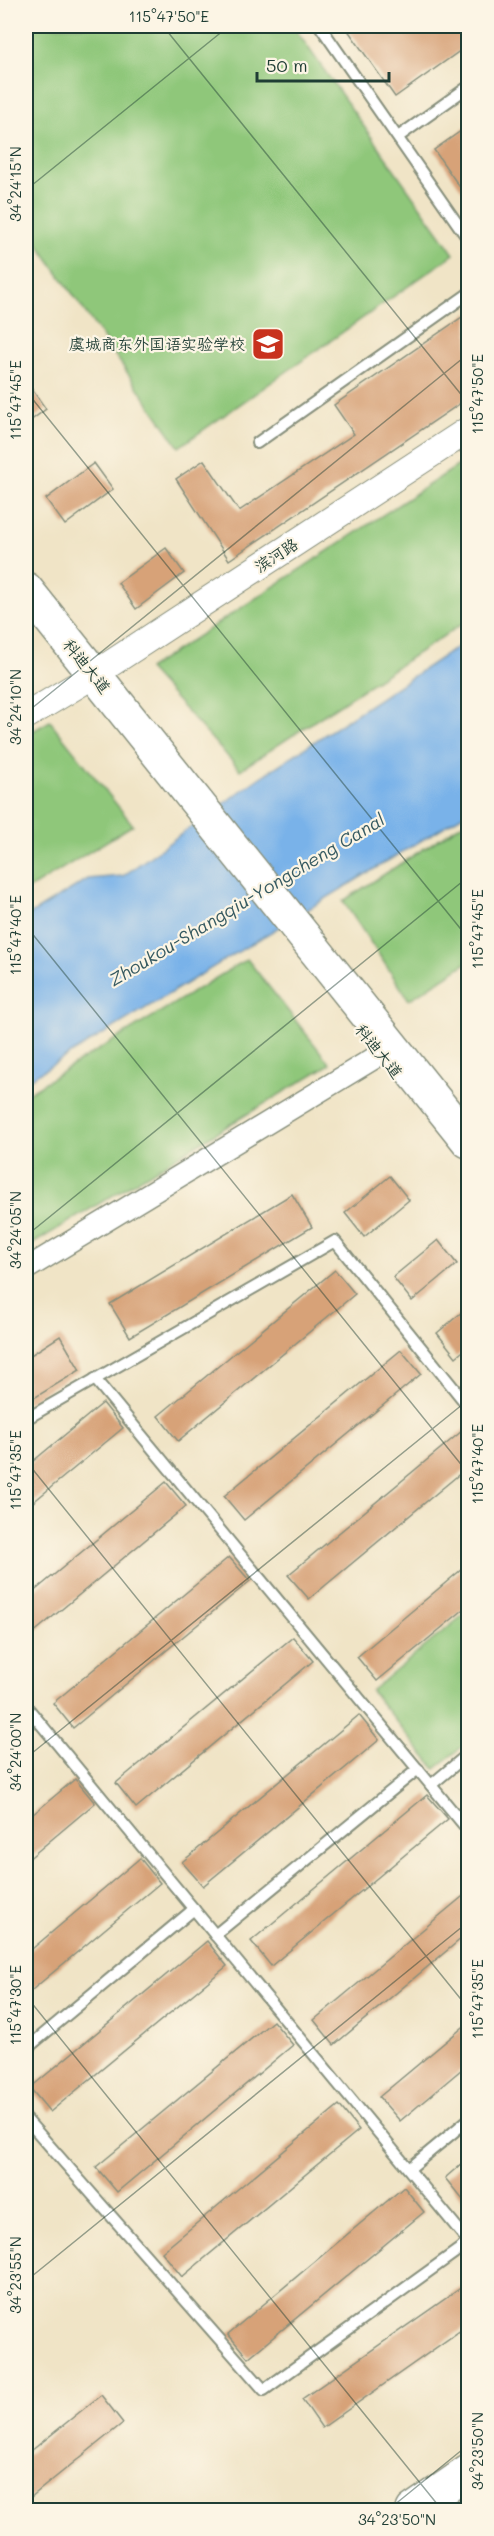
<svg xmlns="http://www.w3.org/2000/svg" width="494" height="2536" font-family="Mali,'LXGW WenKai TC',sans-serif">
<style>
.green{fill:#8fc77a;stroke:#578257;stroke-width:1.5}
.water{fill:#79b2e9;stroke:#4c788e;stroke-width:1.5}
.building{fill:#d7a278}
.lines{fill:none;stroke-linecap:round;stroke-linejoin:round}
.service-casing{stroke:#88907d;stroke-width:14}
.minor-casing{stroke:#88907d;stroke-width:24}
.tertiary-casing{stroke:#88907d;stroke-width:28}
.primary-casing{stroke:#88907d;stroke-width:36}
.service{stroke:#fff;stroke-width:10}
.minor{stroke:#fff;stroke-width:21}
.tertiary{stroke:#fff;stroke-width:26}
.primary{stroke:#fff;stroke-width:33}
.ticks{fill:none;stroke:#1f3d34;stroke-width:1.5;stroke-opacity:0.45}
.labels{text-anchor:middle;stroke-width:4.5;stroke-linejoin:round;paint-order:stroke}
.poi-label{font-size:16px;fill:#1f3d34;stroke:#fcf5e5;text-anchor:end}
.street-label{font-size:16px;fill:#1f3d34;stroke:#fcf5e5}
.water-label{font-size:18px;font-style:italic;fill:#365a61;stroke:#fcf5e5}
.neatline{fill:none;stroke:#1f3d34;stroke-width:2}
.ticks-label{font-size:15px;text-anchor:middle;fill:#1f3d34}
</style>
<rect width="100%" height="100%" fill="#fcf5e5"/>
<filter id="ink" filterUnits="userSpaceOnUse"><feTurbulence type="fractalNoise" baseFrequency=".0167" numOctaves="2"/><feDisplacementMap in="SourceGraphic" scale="12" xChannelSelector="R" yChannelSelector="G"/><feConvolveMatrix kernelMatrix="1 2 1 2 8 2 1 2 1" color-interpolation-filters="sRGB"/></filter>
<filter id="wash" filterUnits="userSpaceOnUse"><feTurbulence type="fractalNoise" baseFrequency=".008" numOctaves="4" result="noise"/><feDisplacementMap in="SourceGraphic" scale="24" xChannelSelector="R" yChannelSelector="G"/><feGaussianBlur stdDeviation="1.35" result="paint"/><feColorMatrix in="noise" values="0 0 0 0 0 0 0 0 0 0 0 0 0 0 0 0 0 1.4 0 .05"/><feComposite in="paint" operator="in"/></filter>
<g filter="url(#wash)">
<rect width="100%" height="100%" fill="#f0e4c6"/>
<!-- green -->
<g class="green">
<polygon points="26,26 293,26 454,254 179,447 26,227"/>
<polygon points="468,459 468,620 240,770 148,669"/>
<polygon points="50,721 133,825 26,891 26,735"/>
<polygon points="468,820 468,962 409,1000 343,901"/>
<polygon points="247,959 330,1064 26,1248 26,1094"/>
<polygon points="468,1611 468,1742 435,1769 371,1691"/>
</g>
<!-- water -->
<polygon class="water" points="468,640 468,812 26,1081 26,917 88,879 123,876 259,778"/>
<g id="blocks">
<!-- building -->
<g class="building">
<polygon points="345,26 468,26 468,45 395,97"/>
<polygon points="468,126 468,199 434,150"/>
<polygon points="468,313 468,398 229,560 176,479 204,460 239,511 354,434 334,405"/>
<polygon points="26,381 46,409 26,424"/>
<polygon points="94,463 113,489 65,525 46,499"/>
<polygon points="166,548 184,573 136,609 118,583"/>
<polygon points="390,1176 409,1200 364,1237 345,1213"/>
<polygon points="292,1194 312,1227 130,1337 110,1304"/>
<polygon points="438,1240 457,1264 412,1301 393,1277"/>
<polygon points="335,1270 355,1294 178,1441 158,1416"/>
<polygon points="468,1307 468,1347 456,1357 437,1333"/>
<polygon points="60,1336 80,1370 26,1403 26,1358"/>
<polygon points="401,1350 421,1374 244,1520 224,1496"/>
<polygon points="103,1403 123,1428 26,1508 26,1467"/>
<polygon points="468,1426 468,1467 309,1599 288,1575"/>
<polygon points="166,1482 186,1506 26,1639 26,1598"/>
<polygon points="229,1557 250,1581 73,1728 53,1703"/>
<polygon points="468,1564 468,1606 377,1681 357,1657"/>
<polygon points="293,1637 313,1661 136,1808 116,1783"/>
<polygon points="359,1715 379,1740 203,1886 182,1862"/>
<polygon points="75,1779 95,1803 26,1861 26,1820"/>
<polygon points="427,1795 448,1819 271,1966 251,1941"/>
<polygon points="140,1858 160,1883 26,1995 26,1954"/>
<polygon points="468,1892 468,1933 334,2045 314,2020"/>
<polygon points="207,1941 227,1966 50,2112 30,2088"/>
<polygon points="273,2021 293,2045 117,2192 96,2167"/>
<polygon points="468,2023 468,2064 400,2121 379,2097"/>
<polygon points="339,2105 359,2130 182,2277 162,2252"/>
<polygon points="468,2158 468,2206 445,2178"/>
<polygon points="404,2187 424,2212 248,2358 228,2334"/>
<polygon points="468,2283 468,2325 322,2428 302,2399"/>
<polygon points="101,2395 123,2423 26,2501 26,2455"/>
</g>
</g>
</g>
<g filter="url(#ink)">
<use href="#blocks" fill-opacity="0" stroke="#88907d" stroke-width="1.5"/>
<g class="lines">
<!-- service casing -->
<g class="service-casing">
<g id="service">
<polyline points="320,26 468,239"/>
<polyline points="398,137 468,87"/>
<polyline points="257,443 468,294"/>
<polyline points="95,1379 468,1830"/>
<polyline points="26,1419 335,1241 468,1406"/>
<polyline points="26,1706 468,2241"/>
<polyline points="431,1785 468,1754"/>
<polyline points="215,1935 418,1769"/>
<polyline points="26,2049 194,1909"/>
<polyline points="26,2119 264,2390 468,2243"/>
<polyline points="409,2169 468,2120"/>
</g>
</g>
<!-- minor casing -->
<g class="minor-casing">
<polyline id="minor" points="26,1269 381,1054"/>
</g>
<!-- tertiary casing -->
<g class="tertiary-casing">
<polyline id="tertiary" points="26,716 84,681 468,430"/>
</g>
<!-- primary casing -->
<g class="primary-casing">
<g id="primary">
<polyline points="26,589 468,1141"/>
<polyline points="413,2510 468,2472"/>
</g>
</g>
<!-- service -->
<use href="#service" class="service"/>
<!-- minor -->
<use href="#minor" class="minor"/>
<!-- tertiary -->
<use href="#tertiary" class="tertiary"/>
<!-- primary -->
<use href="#primary" class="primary"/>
</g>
</g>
<!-- ticks -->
<path class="ticks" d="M163 26 468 403M26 190 229 26M26 391 468 938M26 713 468 354M26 926 468 1473M26 1236 468 877M26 1461 468 2008M26 1758 468 1400M26 1996 442 2510M26 2281 468 1922M388 2510 468 2445"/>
<!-- icons -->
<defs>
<g id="school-square" transform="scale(1.725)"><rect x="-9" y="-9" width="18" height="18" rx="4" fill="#c8321e" stroke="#fcf5e5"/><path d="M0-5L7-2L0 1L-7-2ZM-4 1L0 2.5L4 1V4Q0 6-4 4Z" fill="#fff"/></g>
</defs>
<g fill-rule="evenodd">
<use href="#school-square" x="268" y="344"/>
</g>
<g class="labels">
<!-- poi labels -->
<g class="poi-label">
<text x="245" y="350">虞城商东外国语实验学校</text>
</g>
<!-- street labels -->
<g class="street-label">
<text transform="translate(276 555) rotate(-33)" y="6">滨河路</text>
<text transform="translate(87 666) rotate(51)" y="6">科迪大道</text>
<text transform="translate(379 1051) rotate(51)" y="6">科迪大道</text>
</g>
<!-- water labels -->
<g class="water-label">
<text transform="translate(247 900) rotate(-31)" y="6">Zhoukou-Shangqiu-Yongcheng Canal</text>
</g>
</g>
<!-- margin -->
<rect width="494" height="2536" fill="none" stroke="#fcf5e5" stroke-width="66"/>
<!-- scale -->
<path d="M257 72v9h132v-9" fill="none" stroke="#1f3d34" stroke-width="3"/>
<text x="266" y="72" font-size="18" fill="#1f3d34" stroke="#fcf5e5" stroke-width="4.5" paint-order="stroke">50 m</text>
<rect x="33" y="33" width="428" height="2470" class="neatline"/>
<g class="ticks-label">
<text x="169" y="22">115°47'50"E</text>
<text transform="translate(16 184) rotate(-90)" y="5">34°24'15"N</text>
<text transform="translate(478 394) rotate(-90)" y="5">115°47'50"E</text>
<text transform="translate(16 400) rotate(-90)" y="5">115°47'45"E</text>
<text transform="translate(16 707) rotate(-90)" y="5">34°24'10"N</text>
<text transform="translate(478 929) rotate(-90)" y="5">115°47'45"E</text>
<text transform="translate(16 935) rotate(-90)" y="5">115°47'40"E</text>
<text transform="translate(16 1230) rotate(-90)" y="5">34°24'05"N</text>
<text transform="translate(478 1464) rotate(-90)" y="5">115°47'40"E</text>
<text transform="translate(16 1470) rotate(-90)" y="5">115°47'35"E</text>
<text transform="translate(16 1752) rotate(-90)" y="5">34°24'00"N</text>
<text transform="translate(478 1999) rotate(-90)" y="5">115°47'35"E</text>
<text transform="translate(16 2005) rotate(-90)" y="5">115°47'30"E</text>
<text transform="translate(16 2275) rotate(-90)" y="5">34°23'55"N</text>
<text transform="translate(478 2451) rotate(-90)" y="5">34°23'50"N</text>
<text x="397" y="2525">34°23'50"N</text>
</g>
</svg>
